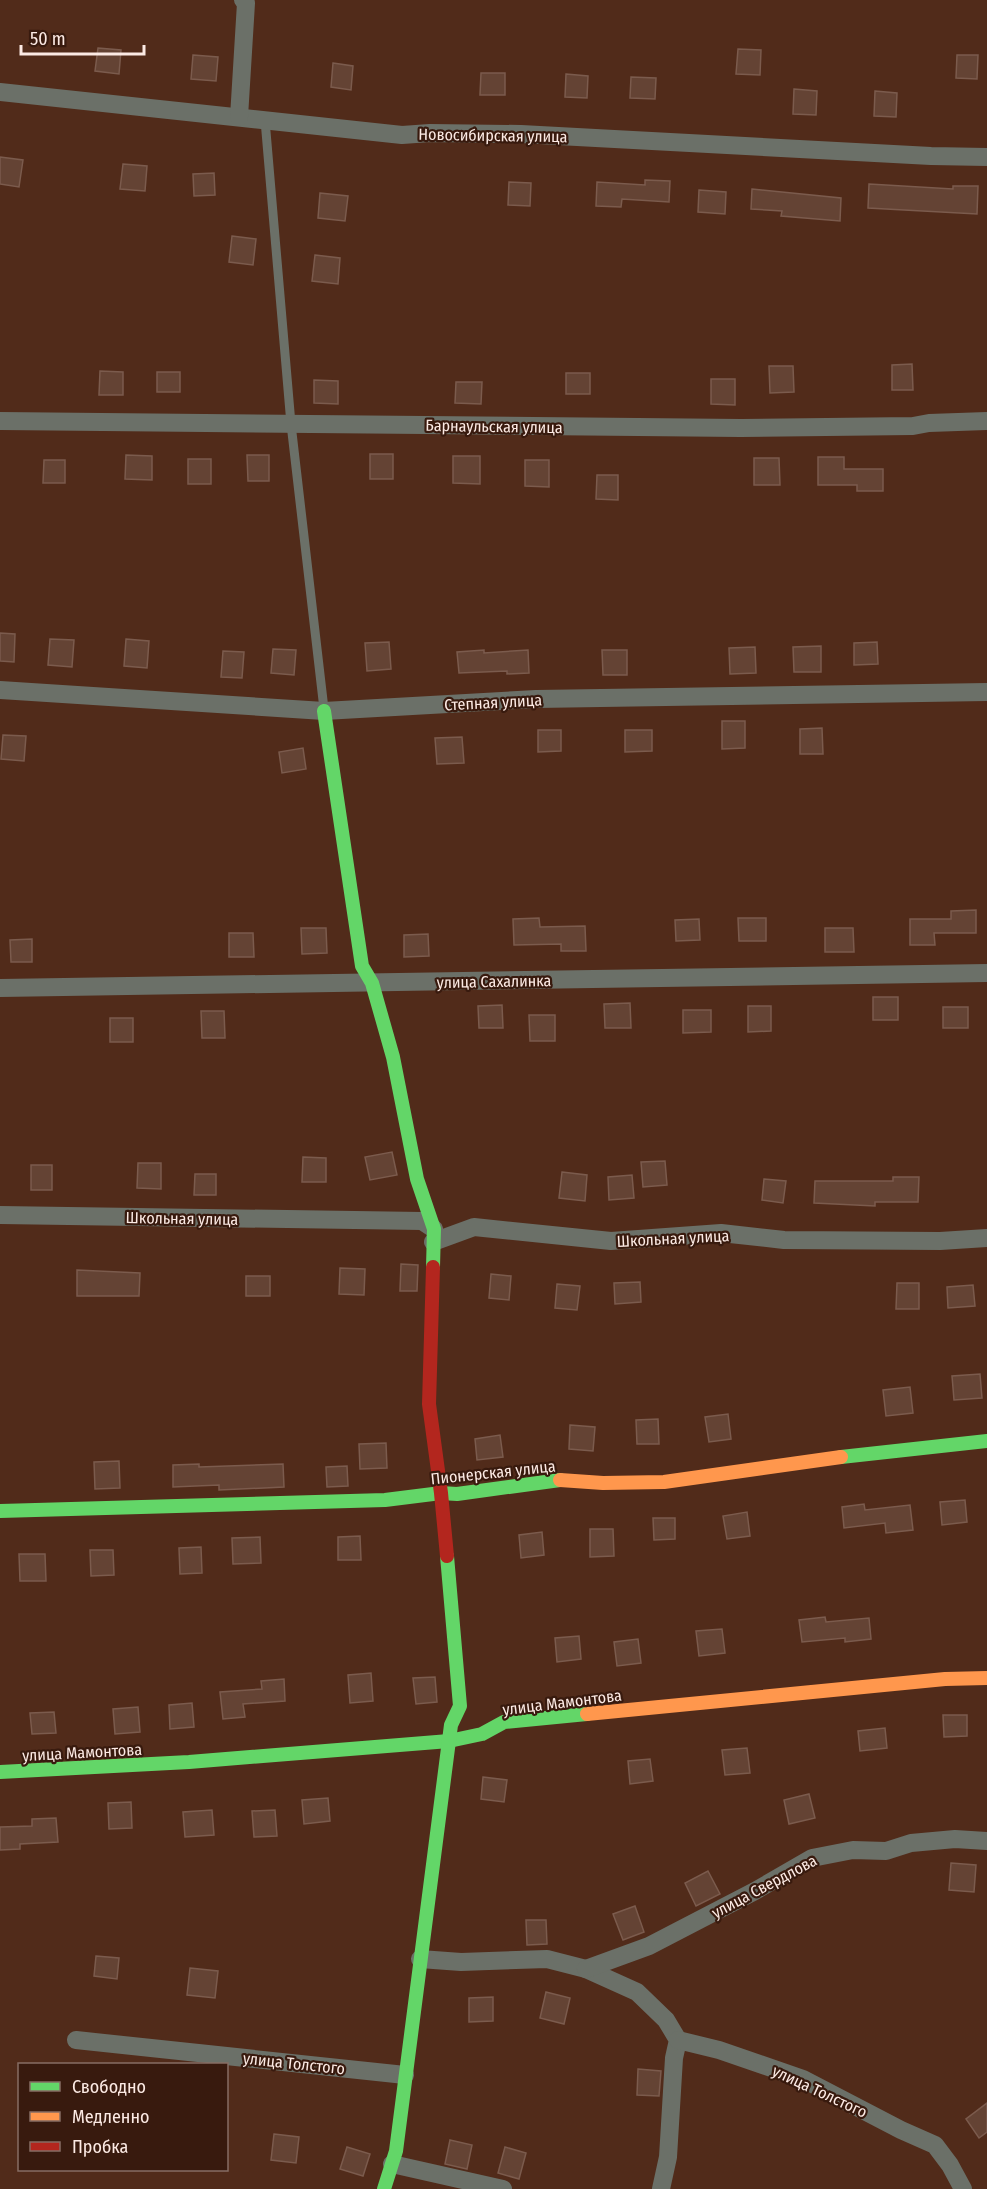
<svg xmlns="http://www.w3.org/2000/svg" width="987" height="2189" font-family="'Fira Sans Condensed',sans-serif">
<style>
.building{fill:#644334;stroke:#7b5b4d;stroke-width:1.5}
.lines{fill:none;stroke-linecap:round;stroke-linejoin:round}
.lane{stroke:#6b7068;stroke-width:9}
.street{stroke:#6b7068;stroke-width:18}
.fast{stroke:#63d668;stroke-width:14}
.slow{stroke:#ff974d;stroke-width:14}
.jam{stroke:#b3261e;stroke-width:14}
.labels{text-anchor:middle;stroke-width:4.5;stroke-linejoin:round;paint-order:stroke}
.street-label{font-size:16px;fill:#fceae4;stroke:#381a0e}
</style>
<rect width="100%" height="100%" fill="#512b1a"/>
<!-- building -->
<g class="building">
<polygon points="98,48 121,50 119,74 95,71"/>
<polygon points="738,49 761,50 760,75 736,74"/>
<polygon points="193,55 218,57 216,81 191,79"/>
<polygon points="957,55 978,55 977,79 956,78"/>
<polygon points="333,63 353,66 351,90 331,87"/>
<polygon points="481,73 505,73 505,95 480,95"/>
<polygon points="566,74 588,76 587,98 565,97"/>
<polygon points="631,77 656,78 655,99 630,98"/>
<polygon points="794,89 817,91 816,115 793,114"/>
<polygon points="875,91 897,93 896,117 874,116"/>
<polygon points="0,157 23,160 19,187 0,184"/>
<polygon points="123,164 147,166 145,191 120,189"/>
<polygon points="214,173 215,195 194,196 193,174"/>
<polygon points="645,180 670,181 669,202 622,199 621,207 596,206 597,182 645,185"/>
<polygon points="509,182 531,183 530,206 508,205"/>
<polygon points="869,184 953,189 953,186 978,186 977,214 868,208"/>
<polygon points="752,189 841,198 840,221 781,216 782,211 751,209"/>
<polygon points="699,190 726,192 725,214 698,212"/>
<polygon points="320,193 348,196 345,221 318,218"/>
<polygon points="232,236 256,239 253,265 229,262"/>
<polygon points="315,255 340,258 338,284 312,281"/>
<polygon points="912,364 913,390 892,390 892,365"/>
<polygon points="769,366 793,366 794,392 770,393"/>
<polygon points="100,371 123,372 123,395 99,395"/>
<rect x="157" y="372" width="23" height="20"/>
<rect x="566" y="373" width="24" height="21"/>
<polygon points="711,379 735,379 735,405 711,404"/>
<polygon points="314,380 338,381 338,404 314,403"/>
<polygon points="456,382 482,382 481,404 455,403"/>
<rect x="370" y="454" width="23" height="25"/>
<polygon points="126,455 152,456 152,480 125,479"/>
<polygon points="247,455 269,455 269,481 248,481"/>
<polygon points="453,456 480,456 480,484 453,483"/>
<polygon points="818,457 844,457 844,469 883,469 883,491 857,491 857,485 818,485"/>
<polygon points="754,458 779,458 780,485 754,485"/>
<rect x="188" y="459" width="23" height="25"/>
<polygon points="44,460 65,460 65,483 43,483"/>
<polygon points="525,460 549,460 549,487 525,486"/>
<polygon points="597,475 618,475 618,500 596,499"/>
<polygon points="0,633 15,634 14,662 0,661"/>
<polygon points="50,639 74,640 72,667 48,665"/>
<polygon points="126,639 149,641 147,668 124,666"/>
<polygon points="389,642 391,669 367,671 365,643"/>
<polygon points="877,642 878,664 854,665 854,643"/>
<polygon points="821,646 821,672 794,672 793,647"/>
<polygon points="755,647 756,673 730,674 729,648"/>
<polygon points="273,649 296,650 294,675 271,673"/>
<polygon points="484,650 484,653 528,650 529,673 507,674 507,671 459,673 457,652"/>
<polygon points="602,650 627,650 627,675 603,675"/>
<polygon points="223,651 244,652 242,678 221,677"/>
<polygon points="722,721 745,721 745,748 722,749"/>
<polygon points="822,728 823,754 800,754 800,729"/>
<polygon points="538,730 561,730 561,751 538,752"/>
<polygon points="625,730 652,730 652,751 625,752"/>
<polygon points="3,735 26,736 24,761 1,759"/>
<polygon points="462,737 464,763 437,764 435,738"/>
<polygon points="303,748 306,769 282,773 279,752"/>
<polygon points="976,910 976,933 934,933 935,945 910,945 910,919 951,919 951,911"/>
<polygon points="539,918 540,927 585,926 586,951 561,951 561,944 514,945 513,919"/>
<polygon points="738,918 766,918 766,941 739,941"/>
<polygon points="699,919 700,940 676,941 675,920"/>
<polygon points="301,928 326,928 327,953 302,954"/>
<polygon points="825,928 853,928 854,952 825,952"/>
<polygon points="229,933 253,933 254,957 229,957"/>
<polygon points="428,934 429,956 404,957 404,935"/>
<polygon points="32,939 32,962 11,962 10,940"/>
<rect x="873" y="997" width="25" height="23"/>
<polygon points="630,1003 631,1028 605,1028 604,1004"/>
<polygon points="502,1005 503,1028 479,1028 478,1006"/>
<polygon points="748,1006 771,1006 771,1031 748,1032"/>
<rect x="943" y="1007" width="25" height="21"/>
<polygon points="683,1010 711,1010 711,1032 683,1033"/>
<polygon points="201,1011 224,1011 225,1038 202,1038"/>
<polygon points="529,1015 555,1015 555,1041 530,1041"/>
<rect x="110" y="1018" width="23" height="24"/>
<polygon points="392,1152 397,1175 370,1180 365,1157"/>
<polygon points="303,1157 326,1158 326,1182 302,1182"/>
<polygon points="665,1161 667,1185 643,1187 641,1162"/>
<polygon points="138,1163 161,1163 161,1189 137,1188"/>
<rect x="31" y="1165" width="21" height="25"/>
<polygon points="562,1172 587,1175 585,1201 559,1198"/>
<polygon points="195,1174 216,1174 216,1195 194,1195"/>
<polygon points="632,1175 634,1198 609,1200 608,1177"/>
<polygon points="893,1177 919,1177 918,1202 875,1202 875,1206 814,1203 815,1181 893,1181"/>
<polygon points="764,1179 786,1181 783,1203 762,1200"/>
<polygon points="401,1264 418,1265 417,1291 400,1291"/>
<polygon points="340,1268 365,1269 364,1295 339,1294"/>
<polygon points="77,1270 140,1273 139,1296 77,1296"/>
<polygon points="491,1274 511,1276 509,1300 489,1298"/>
<rect x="246" y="1276" width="24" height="20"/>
<polygon points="640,1282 641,1302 615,1304 614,1283"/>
<polygon points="897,1283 919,1283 919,1309 896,1309"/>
<polygon points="557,1284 580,1286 577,1310 555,1308"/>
<polygon points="973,1285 975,1306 948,1308 947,1287"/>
<polygon points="980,1374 982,1398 954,1400 952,1376"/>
<polygon points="910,1387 913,1413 886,1416 883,1390"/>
<polygon points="728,1414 731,1439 709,1442 705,1417"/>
<polygon points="658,1419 659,1444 637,1444 636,1420"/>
<polygon points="570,1425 595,1427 593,1451 569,1449"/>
<polygon points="500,1435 503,1457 477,1460 475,1439"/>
<polygon points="386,1443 387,1468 360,1469 359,1444"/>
<polygon points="119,1461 120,1488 95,1489 94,1462"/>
<polygon points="199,1464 199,1467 283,1464 284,1487 219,1490 219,1485 173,1487 173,1465"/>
<polygon points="347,1466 348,1486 327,1487 326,1467"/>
<polygon points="965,1500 967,1522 942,1525 940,1502"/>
<polygon points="864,1504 865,1510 910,1505 913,1530 886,1533 885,1523 844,1528 842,1507"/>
<polygon points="747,1512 750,1536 727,1539 723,1516"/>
<polygon points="653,1518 675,1518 675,1539 654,1540"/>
<polygon points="590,1529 613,1529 614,1556 590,1557"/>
<polygon points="542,1532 544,1555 521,1558 519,1535"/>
<polygon points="360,1536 361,1560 338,1560 338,1537"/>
<polygon points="260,1537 261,1563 233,1564 232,1538"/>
<polygon points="201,1547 202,1573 180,1574 179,1548"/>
<polygon points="90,1550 113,1550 114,1575 91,1576"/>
<polygon points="19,1554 45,1554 46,1581 20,1581"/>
<polygon points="825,1617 826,1622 869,1618 871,1639 845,1642 845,1638 802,1642 799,1620"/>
<polygon points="722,1629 725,1653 699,1656 696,1631"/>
<polygon points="579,1636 581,1659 557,1662 555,1638"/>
<polygon points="638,1639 641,1663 617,1666 614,1642"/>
<polygon points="371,1673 373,1701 350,1703 348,1675"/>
<polygon points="435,1677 437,1702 416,1704 413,1678"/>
<polygon points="284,1679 285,1701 243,1704 245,1717 223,1719 220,1692 262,1689 261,1681"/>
<polygon points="192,1703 194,1727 170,1729 169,1705"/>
<polygon points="138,1707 140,1732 115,1734 113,1709"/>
<polygon points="54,1712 56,1733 32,1734 30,1713"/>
<polygon points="943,1715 967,1715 967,1736 944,1737"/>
<polygon points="885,1728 887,1748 860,1751 858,1731"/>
<polygon points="747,1748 750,1773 725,1775 722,1750"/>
<polygon points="650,1759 653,1781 630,1784 628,1761"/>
<polygon points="483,1777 507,1780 504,1802 481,1799"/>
<polygon points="809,1794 815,1818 789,1824 784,1800"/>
<polygon points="328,1798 330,1821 304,1824 302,1800"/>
<polygon points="131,1802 132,1828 109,1829 108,1803"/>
<polygon points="212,1810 214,1835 185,1837 183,1812"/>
<polygon points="275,1810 277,1836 254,1837 252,1811"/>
<polygon points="56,1818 58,1842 20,1844 20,1849 0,1850 0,1827 32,1826 32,1819"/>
<polygon points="951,1863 976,1865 974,1892 949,1890"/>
<polygon points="708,1871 720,1894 696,1906 685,1883"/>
<polygon points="635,1906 644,1932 623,1940 613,1914"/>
<polygon points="526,1920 546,1920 547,1944 527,1945"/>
<polygon points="96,1956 119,1958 117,1979 94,1976"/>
<polygon points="190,1968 218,1971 215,1998 187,1995"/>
<polygon points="546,1992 570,1998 564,2024 540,2018"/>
<polygon points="493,1997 493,2021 469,2022 469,1998"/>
<polygon points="638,2069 661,2071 659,2096 637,2095"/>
<polygon points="987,2103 987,2132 979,2138 966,2119"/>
<polygon points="274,2134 299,2137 296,2163 271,2160"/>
<polygon points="450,2140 472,2145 467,2169 445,2164"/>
<polygon points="347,2147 370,2154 363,2176 340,2169"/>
<polygon points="505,2147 526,2153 519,2179 498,2173"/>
</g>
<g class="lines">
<!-- lane -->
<polyline class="lane" points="265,120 291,424 324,709"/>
<!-- street -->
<g class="street">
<polyline points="0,92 402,135 430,133 521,134 931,156 987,157"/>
<polyline points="239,117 246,3 243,0"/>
<polyline points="0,421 741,428 913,426 929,423 987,421"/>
<polyline points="0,690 324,711 536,699 987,692"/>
<polyline points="0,988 987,973"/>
<polyline points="0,1215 422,1221 434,1229"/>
<polyline points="433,1242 474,1227 611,1241 721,1233 784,1240 940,1241 987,1238"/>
<polyline points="420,1959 461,1962 547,1959 586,1969 637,1992 666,2020 678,2040 674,2058 668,2157 661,2189"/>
<polyline points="586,1969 649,1946 755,1891 812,1858 853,1850 886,1851 911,1843 955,1839 987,1841"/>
<polyline points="76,2040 405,2075"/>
<polyline points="678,2040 719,2050 803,2079 901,2130 935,2145 950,2165 963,2189"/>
<polyline points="392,2164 503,2189"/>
</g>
<!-- fast -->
<g class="fast">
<polyline points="324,711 362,966 372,983 393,1057 417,1179 434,1229 433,1267"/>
<polyline points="841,1457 987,1441"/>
<polyline points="0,1511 385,1500 441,1493 457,1494 560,1480"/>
<polyline points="0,1772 189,1762 449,1741 482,1734 504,1722 587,1714"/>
<polyline points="384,2189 396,2151 451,1725 460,1706 447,1556"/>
</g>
<!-- slow -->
<g class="slow">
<polyline points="560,1480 603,1483 664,1482 841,1457"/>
<polyline points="587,1714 945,1679 987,1678"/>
</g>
<!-- jam -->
<polyline class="jam" points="433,1267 429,1404 441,1493 447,1556"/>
</g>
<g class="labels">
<!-- street labels -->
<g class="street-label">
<text transform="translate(493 135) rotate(1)" y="6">Новосибирская улица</text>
<text transform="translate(494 426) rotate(1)" y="6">Барнаульская улица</text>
<text transform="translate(493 702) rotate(-3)" y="6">Степная улица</text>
<text transform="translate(494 981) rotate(-1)" y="6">улица Сахалинка</text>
<text transform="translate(182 1218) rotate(1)" y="6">Школьная улица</text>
<text transform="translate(673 1238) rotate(-3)" y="6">Школьная улица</text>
<text transform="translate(493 1472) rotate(-6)" y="6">Пионерская улица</text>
<text transform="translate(562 1702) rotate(-7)" y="6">улица Мамонтова</text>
<text transform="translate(82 1752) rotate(-3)" y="6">улица Мамонтова</text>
<text transform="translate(764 1886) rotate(-28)" y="6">улица Свердлова</text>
<text transform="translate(294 2063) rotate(6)" y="6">улица Толстого</text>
<text transform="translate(820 2091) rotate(25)" y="6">улица Толстого</text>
</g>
</g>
<!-- legend -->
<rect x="18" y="2063" width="210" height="108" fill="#381a0e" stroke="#866d64" stroke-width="1.5"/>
<rect x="30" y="2082" width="30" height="9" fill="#63d668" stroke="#866d64" stroke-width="1.5"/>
<text x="72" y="2093" font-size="18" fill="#fceae4">Свободно</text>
<rect x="30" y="2112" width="30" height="9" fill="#ff974d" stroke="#866d64" stroke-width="1.5"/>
<text x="72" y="2123" font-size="18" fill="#fceae4">Медленно</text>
<rect x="30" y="2142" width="30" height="9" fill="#b3261e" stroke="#866d64" stroke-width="1.5"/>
<text x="72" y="2153" font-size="18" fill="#fceae4">Пробка</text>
<!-- scale -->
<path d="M21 45v9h123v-9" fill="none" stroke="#fceae4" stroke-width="3"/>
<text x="30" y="45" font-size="18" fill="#fceae4" stroke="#381a0e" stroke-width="4.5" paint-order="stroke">50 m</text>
</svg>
